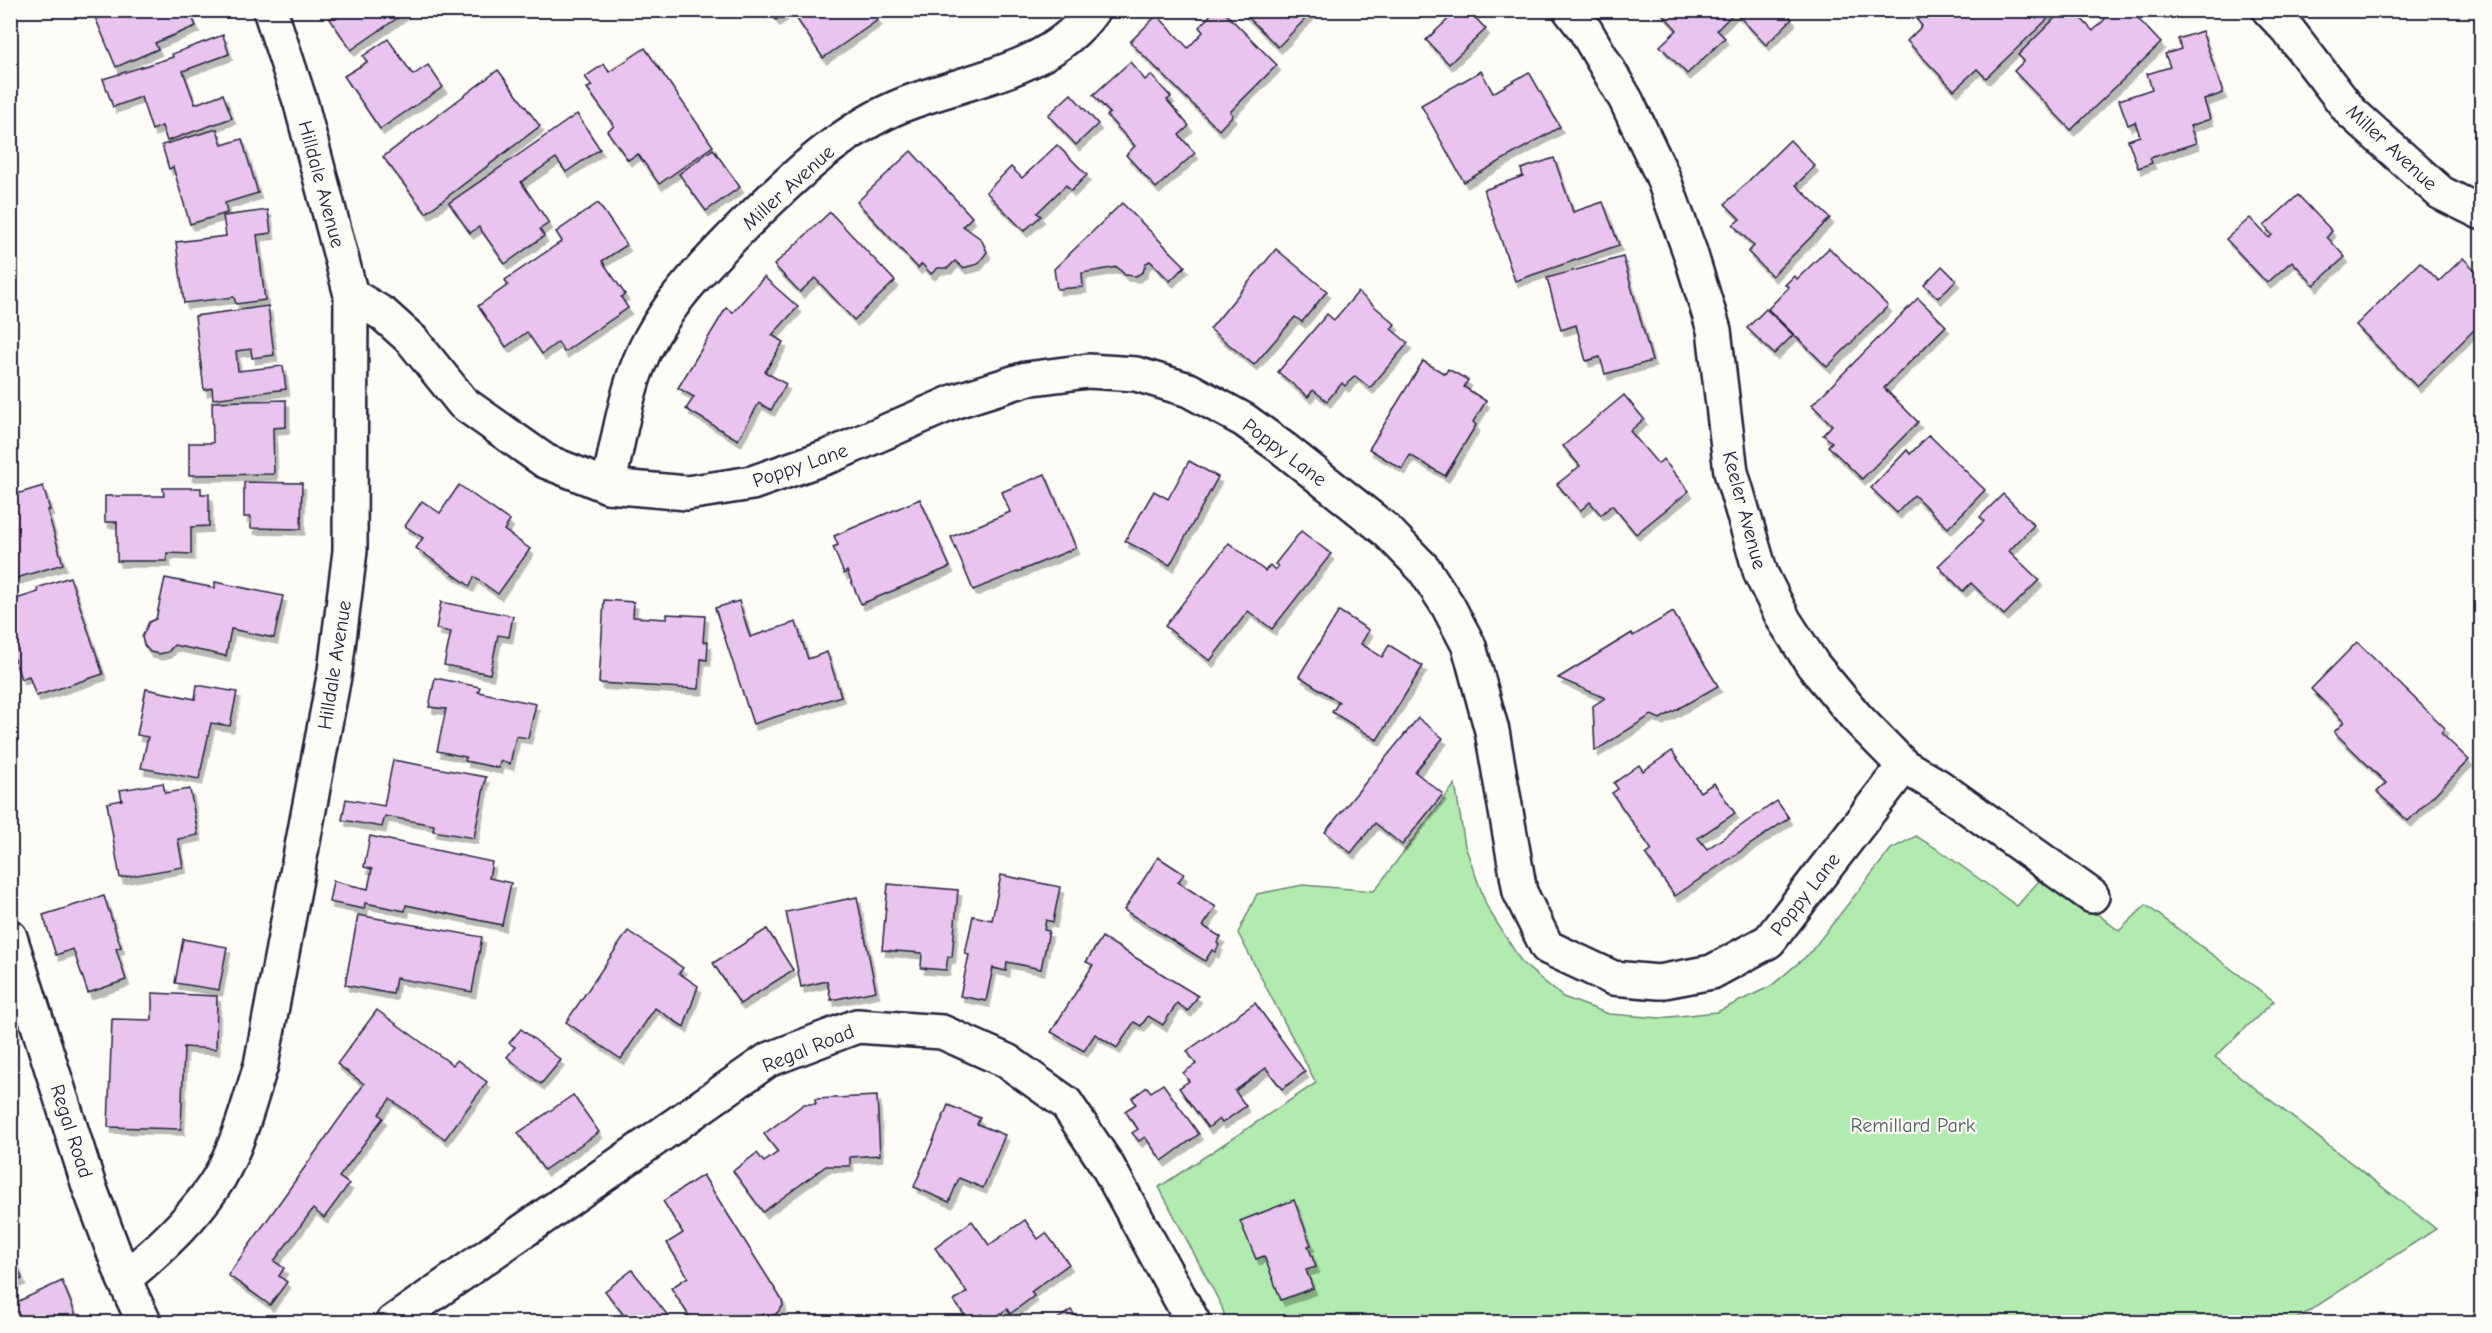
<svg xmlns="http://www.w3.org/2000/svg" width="2492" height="1333" font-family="'Comic Neue',sans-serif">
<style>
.green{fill:#b1ebaf;stroke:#6a8675;stroke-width:1.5}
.building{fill:#e9c4ee;stroke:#22223b;stroke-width:1.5;filter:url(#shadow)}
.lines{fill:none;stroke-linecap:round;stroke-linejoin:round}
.street-casing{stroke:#22223b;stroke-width:38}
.street{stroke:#fdfcf7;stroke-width:33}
.labels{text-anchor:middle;stroke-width:4.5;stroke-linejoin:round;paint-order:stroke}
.street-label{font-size:20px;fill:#22223b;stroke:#fdfcf7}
.park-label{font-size:20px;fill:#4d5e5e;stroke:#fdfcf7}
</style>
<defs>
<filter id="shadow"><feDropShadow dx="3.5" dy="6" stdDeviation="0" flood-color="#0004"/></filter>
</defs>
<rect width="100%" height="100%" fill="#fdfcf7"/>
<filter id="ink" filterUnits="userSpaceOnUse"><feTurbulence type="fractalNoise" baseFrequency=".0167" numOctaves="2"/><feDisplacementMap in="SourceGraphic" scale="12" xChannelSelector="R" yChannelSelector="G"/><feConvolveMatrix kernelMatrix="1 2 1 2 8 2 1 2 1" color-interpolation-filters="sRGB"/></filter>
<g filter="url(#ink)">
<!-- green -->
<polygon class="green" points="1455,784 1465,846 1487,907 1522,963 1563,997 1609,1014 1660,1018 1717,1012 1771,986 1809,954 1891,849 1916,836 1942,852 2017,906 2046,873 2119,931 2146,905 2274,1001 2215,1057 2436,1229 2292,1322 1227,1322 1221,1305 1159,1187 1316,1083 1238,933 1257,894 1303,885 1374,891"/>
<!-- building -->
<g class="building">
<polygon points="92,10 189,10 196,26 155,43 158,49 116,67"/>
<polygon points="342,10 409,10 351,50 330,19"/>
<polygon points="769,10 790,10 776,20"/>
<polygon points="791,10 872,10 878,20 823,58"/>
<polygon points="1215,10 1222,10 1277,65 1230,112 1233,115 1219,130 1130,42 1157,15 1188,48 1203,32 1199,27"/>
<polygon points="1241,10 1314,10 1278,47"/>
<polygon points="1458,10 1468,10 1486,29 1449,64 1426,40"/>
<polygon points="1659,10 1784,10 1792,19 1766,45 1735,12 1717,30 1725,38 1687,74 1660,46 1677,30"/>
<polygon points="1928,10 2057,10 1986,78 1977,69 1954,90 1907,41 1922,26 1917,20"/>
<polygon points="2063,10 2073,10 2093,31 2114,10 2130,10 2161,43 2071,130 2014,71 2024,61 2018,55"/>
<polygon points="2202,31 2223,93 2204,100 2210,119 2190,126 2196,143 2150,158 2152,163 2138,168 2128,140 2140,136 2135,122 2128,125 2119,100 2152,89 2147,74 2170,67 2165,54 2181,49 2178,39"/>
<polygon points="223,35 229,54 183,71 195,104 223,94 232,118 167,141 162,126 152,130 141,97 113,107 103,79 173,57 172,54"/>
<polygon points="388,39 413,75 428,65 443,87 380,129 344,76 367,62 363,56"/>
<polygon points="645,48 713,146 659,184 638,154 628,160 607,131 614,126 587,88 592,86 585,77 604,64 609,72"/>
<polygon points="1130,62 1145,80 1151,75 1171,97 1167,100 1189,126 1179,135 1195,153 1156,188 1126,155 1135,146 1107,116 1110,113 1093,95"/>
<polygon points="498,70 540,126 426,213 383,157"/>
<polygon points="1481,71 1493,93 1529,72 1560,127 1464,182 1421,105"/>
<polygon points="1071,94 1098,124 1076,145 1048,115"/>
<polygon points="577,114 600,149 566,172 556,158 521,182 549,223 540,229 544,236 505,264 479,227 470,233 449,203"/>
<polygon points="217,129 222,145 242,139 258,193 225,203 227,213 190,224 173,167 169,169 162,145"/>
<polygon points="1790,140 1815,166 1796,185 1830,218 1772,276 1748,252 1754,246 1733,225 1740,219 1725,204"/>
<polygon points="1057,145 1087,175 1071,191 1066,185 1037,213 1041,216 1024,231 986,192 1011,167 1022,178"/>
<polygon points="713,149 740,187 706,211 679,174"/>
<polygon points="911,151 972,217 963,226 981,239 987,252 978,264 963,268 955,261 948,268 938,268 931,274 922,264 918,268 857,202"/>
<polygon points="1554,158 1573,212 1603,202 1619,245 1515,281 1484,190 1523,176 1521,169"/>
<polygon points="2298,195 2332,231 2327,237 2345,257 2314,285 2292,261 2267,283 2226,239 2250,218 2269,238 2272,235 2264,226"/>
<polygon points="598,203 627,245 602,261 625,294 621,297 628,308 564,352 558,342 542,354 527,332 506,347 478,306 508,285 505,280 562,241 556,232"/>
<polygon points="1122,203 1185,266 1170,281 1150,261 1146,263 1143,272 1136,276 1125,275 1117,267 1082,273 1083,287 1057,289 1054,269"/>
<polygon points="268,210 271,233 257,235 265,300 236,304 234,297 184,303 176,242 226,236 223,216"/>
<polygon points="830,212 895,281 854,320 815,278 800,292 774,265"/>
<polygon points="1829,248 1888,306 1827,367 1768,309 1789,287 1785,285 1794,276 1797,279"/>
<polygon points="1276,249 1327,291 1302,322 1295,317 1254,365 1210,329"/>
<polygon points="1623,257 1652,361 1605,374 1600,357 1586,361 1576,325 1561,330 1547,278"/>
<polygon points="2463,258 2482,277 2482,322 2417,387 2356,325 2420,262 2439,281"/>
<polygon points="1942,266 1956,280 1938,298 1924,285"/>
<polygon points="764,277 798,307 772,335 783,342 765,372 786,384 771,410 759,403 738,440 686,409 694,397 678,388 726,308 733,312"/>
<polygon points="1358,292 1395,324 1391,329 1408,343 1370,388 1355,376 1345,386 1342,383 1327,401 1313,390 1308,397 1278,372 1327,314 1334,320"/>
<polygon points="1918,298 1946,326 1884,388 1918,422 1862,479 1828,446 1832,442 1823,435 1832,425 1812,405"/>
<polygon points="268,306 274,355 252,358 251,349 236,351 238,371 283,366 286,389 213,399 212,388 204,390 195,316"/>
<polygon points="1766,309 1793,335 1774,354 1747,328"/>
<polygon points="1423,361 1445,374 1448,369 1468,380 1464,387 1486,401 1473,422 1476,425 1445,476 1410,455 1402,469 1369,449"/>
<polygon points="1624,395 1644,419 1630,431 1658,464 1663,459 1689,491 1636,534 1612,505 1601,515 1590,502 1580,511 1557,484 1580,466 1563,446"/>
<polygon points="286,400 286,427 273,428 274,474 189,475 189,443 213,443 212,402"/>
<polygon points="1929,435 1985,490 1948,528 1914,495 1897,513 1871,488 1907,450 1910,454"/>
<polygon points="1189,461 1218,477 1170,565 1125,541 1154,491 1168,499"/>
<polygon points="1045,474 1076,548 973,590 951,537 1010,512 1002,492"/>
<polygon points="244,482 302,483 301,529 251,528 251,517 244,517"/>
<polygon points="459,485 510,521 504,530 530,549 498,594 474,577 470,586 416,548 423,538 405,526 422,501 440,513"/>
<polygon points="43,486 50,510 47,510 63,564 10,580 10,496"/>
<polygon points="163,488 201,488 201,494 209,494 209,526 191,527 191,554 167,553 167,561 117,561 117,522 105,522 105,496 164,496"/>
<polygon points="2003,494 2034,525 2009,551 2039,580 2004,615 1971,583 1963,591 1938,566 1984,521 1980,517"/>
<polygon points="920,499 950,567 861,604 847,571 844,574 833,547 838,545 834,536"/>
<polygon points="1301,531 1331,554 1272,629 1248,611 1210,661 1165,626 1229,543 1265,571 1270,565 1275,570 1278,566 1275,564"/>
<polygon points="70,577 103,674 36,696 29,676 21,679 12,652 16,650 10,632 10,629 14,629 10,619 10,601 38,592 37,588"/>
<polygon points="165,578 215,588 215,582 283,596 274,638 231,629 226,656 174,645 168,652 159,654 150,652 144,645 142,637 149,622 156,619"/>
<polygon points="604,600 634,602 633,617 667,619 667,614 705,616 703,642 708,642 707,660 701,659 699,689 599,683"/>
<polygon points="739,601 750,637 796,622 808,659 827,652 841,696 753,724 715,608"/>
<polygon points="441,602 513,616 509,637 498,635 490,674 444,665 451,632 436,629"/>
<polygon points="1339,611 1369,630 1361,644 1382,657 1389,645 1423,666 1377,740 1332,712 1339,702 1299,676"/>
<polygon points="1673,612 1718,686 1660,719 1651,715 1595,751 1593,706 1605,698 1558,678 1632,633 1633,636"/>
<polygon points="2357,642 2445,728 2441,733 2469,760 2408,821 2377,792 2386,783 2334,732 2344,722 2311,689"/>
<polygon points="435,678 480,687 478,692 536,704 528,738 516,736 510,764 500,761 499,768 465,761 466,757 437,751 446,709 429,707"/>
<polygon points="197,685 237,692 230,726 211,723 199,779 141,768 148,737 137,735 146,689 195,699"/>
<polygon points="1418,718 1443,738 1415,772 1443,794 1402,845 1375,823 1351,853 1325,832"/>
<polygon points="1672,751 1700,792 1714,783 1735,813 1698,838 1707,849 1777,801 1789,818 1675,896 1646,855 1652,850 1612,793 1618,789 1614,783 1639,765 1643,771"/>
<polygon points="393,760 486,777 474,838 433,831 434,825 385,816 382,827 342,820 346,799 384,806"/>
<polygon points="163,783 165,793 190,789 198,835 178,839 183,867 120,878 107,803 122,800 120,790"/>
<polygon points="370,836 492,862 489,878 511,883 502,925 406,905 405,911 365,903 364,909 329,902 333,881 368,889 372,869 364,867"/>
<polygon points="1158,857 1184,874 1178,882 1216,907 1203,926 1221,937 1217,943 1219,945 1215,952 1212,950 1205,961 1124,910"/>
<polygon points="1001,875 1060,887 1053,922 1046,920 1044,930 1049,931 1041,969 1007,962 1006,971 993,968 986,1001 960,996 969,955 965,954 973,916 992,920"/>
<polygon points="888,884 958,890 952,957 948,957 946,970 921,968 922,953 882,950"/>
<polygon points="104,896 121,947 116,949 126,980 88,993 73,949 56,955 43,915"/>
<polygon points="857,897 876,991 831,1000 827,981 801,987 786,912"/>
<polygon points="358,915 482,937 472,992 396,978 393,994 345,985"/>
<polygon points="767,929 793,970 740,1004 713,963"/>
<polygon points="628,931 683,968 679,973 698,986 684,1027 655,1008 621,1059 566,1022"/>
<polygon points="1102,937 1198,996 1188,1011 1177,1003 1163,1025 1148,1016 1141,1026 1134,1022 1117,1048 1095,1034 1084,1051 1051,1032 1093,965 1086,962"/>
<polygon points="183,939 227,947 219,990 175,983"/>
<polygon points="152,993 217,996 216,1049 184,1047 181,1129 108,1127 112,1019 152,1020"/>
<polygon points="1255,1003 1305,1072 1282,1089 1266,1068 1235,1091 1246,1106 1222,1123 1219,1119 1208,1128 1179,1088 1189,1081 1183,1073 1196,1064 1187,1051"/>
<polygon points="377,1010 453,1065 457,1060 487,1082 445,1139 390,1099 379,1114 383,1118 339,1177 349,1184 324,1218 313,1209 274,1261 284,1268 279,1276 287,1282 270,1305 228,1275 364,1084 337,1064"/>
<polygon points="521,1029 561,1060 541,1084 507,1057 515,1047 509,1043"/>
<polygon points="1163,1084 1199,1134 1162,1161 1145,1137 1139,1141 1132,1133 1138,1129 1125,1111 1136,1104 1132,1098 1147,1087 1151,1092"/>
<polygon points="573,1095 599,1132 544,1170 518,1133"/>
<polygon points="877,1096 880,1155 850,1157 850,1166 826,1166 763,1212 733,1171 757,1153 764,1162 778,1152 764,1134 804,1104 816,1104 815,1099"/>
<polygon points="948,1105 980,1118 977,1124 1005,1135 983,1188 959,1178 949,1202 914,1187"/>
<polygon points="703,1175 782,1300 783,1306 776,1314 770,1316 763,1314 754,1320 755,1322 693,1322 671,1288 688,1277 667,1243 683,1233 663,1201"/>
<polygon points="1294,1200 1311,1245 1308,1246 1316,1267 1306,1270 1313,1288 1281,1300 1264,1256 1256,1259 1240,1221"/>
<polygon points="1025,1220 1038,1239 1046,1233 1069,1264 1031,1292 1034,1296 1010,1314 1007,1309 988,1322 982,1314 970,1322 954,1301 967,1292 935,1248 972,1221 989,1245"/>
<polygon points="10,1245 22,1279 10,1283"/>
<polygon points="632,1270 673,1322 611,1322 623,1314 605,1291"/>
<polygon points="62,1281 78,1320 72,1322 10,1322 10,1305"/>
<polygon points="1071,1310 1080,1322 1053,1322"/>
</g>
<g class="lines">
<!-- street casing -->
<g class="street-casing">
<g id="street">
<polyline points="1570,10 1584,28 1626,100 1662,175 1690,252 1714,330 1731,472 1761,574 1784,620 1813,665 1857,718 1904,766 1938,786 2092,896"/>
<polyline points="2269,10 2288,30 2351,112 2441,193 2482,213"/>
<polyline points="351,295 383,314 412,340 463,403 545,461 608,486 687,493 752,483 832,455 956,401 1026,379 1088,371 1136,374 1189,390 1244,420 1284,449 1386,530 1424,569 1448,606 1469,646 1492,731 1520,892 1547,947 1613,978 1659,982 1712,972 1769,941 1904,766"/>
<path d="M608 486C617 449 623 406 636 371 657 312 701 269 743 226 791 179 841 129 905 104 970 79 1050 71 1093 10"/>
<polyline points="10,937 89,1186 124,1279 144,1322"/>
<path d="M124 1279C158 1251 196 1216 219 1178 239 1143 249 1103 261 1065L335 671 350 551 351 295 301 104 270 10"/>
<polyline points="393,1322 768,1060 857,1026 942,1032 1007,1061 1066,1103 1107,1165 1193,1322"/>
</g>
</g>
<!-- street -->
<use href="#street" class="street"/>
</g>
</g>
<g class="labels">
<!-- street labels -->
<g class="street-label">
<text transform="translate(2392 147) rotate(43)" y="7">Miller Avenue</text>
<text transform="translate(322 184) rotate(75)" y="7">Hilldale Avenue</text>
<text transform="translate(788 187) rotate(-42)" y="7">Miller Avenue</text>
<text transform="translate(1285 452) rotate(37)" y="7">Poppy Lane</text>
<text transform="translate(800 465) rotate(-19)" y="7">Poppy Lane</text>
<text transform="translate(1745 510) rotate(75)" y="7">Keeler Avenue</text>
<text transform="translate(334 665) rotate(-81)" y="7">Hilldale Avenue</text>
<text transform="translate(1805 894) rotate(-52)" y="7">Poppy Lane</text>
<text transform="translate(808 1048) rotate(-22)" y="7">Regal Road</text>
<text transform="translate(72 1131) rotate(72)" y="7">Regal Road</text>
</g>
<!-- park labels -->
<g class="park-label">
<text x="1913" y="1132">Remillard Park</text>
</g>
</g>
<!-- margin -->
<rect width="2492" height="1333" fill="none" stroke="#fdfcf7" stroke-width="36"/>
<rect x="18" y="18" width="2456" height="1297" fill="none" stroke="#22223b" stroke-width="2" filter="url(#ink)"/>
</svg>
